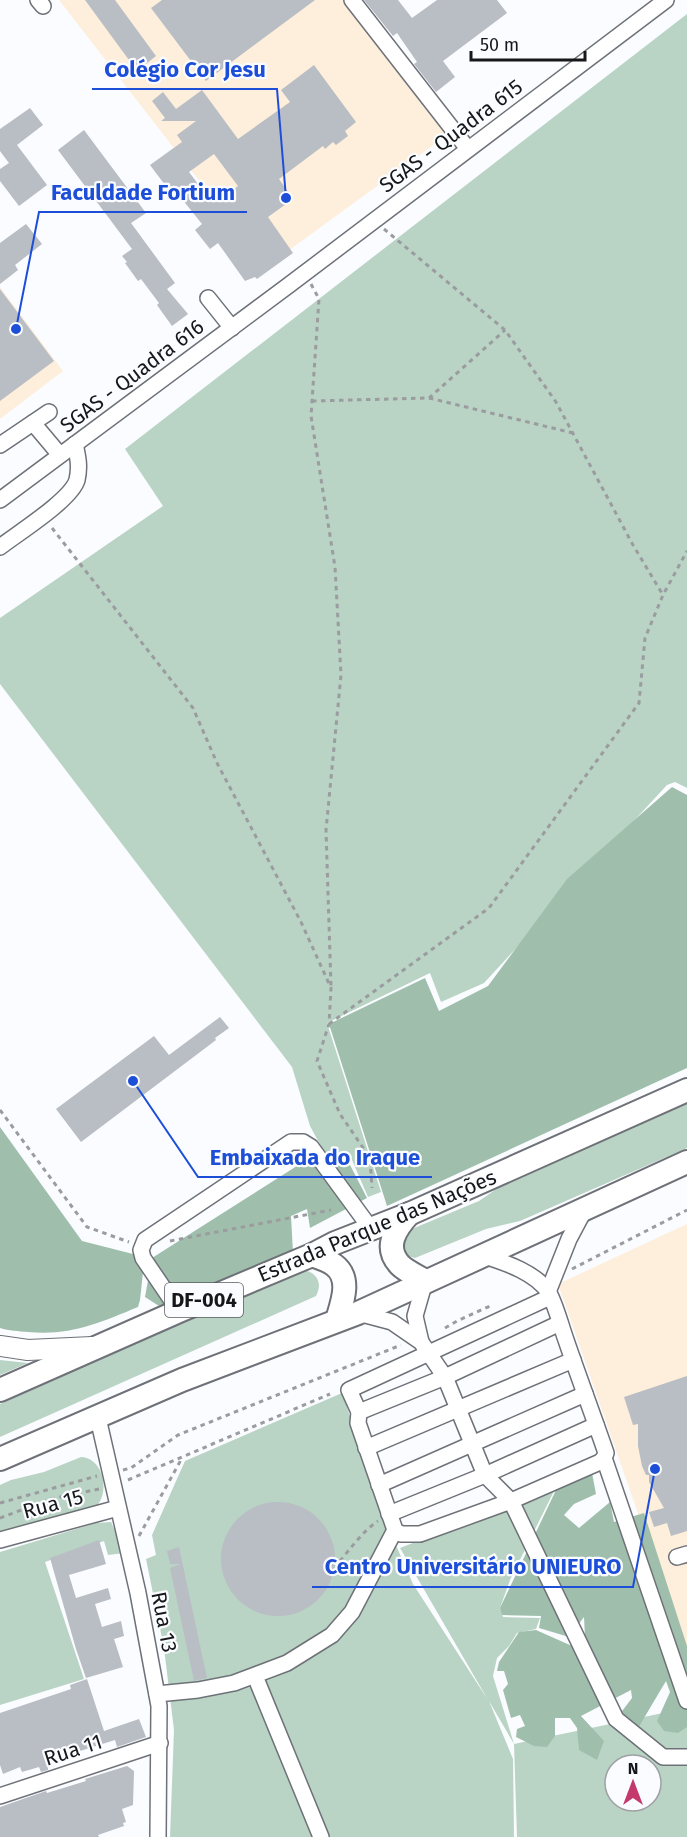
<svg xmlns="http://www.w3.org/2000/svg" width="687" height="1837" font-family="'Fira Sans',sans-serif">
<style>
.education{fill:#feefdc}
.green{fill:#b9d4c4;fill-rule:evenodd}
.forest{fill:#9fbfac}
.building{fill:#b9bdc4;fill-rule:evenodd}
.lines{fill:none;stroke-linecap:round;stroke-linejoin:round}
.minor-casing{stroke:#6e7278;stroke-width:18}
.major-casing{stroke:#6e7278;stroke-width:22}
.highway-casing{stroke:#6e7278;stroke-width:26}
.path{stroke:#9a9c9f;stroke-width:3;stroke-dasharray:4.5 4.5;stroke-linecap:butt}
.minor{stroke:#fff;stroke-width:15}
.major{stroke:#fff;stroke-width:20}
.highway{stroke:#fff;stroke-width:22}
.labels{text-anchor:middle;stroke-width:4.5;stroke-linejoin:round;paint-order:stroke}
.shield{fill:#fafcff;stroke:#5a5c5e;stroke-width:1.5}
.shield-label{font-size:20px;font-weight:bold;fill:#161719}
.street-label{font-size:21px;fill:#161719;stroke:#fafcff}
.leader{fill:none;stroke:#1d4ed8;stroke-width:2}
.callout-dot{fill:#1d4ed8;stroke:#fafcff;stroke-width:2}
.callout-label{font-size:22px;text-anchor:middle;font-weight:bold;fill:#1d4ed8;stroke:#fafcff;stroke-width:4.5;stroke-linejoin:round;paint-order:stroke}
</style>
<rect width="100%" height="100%" fill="#fafcff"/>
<!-- education -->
<g class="education">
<polygon points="59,0 357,0 454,130 266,267"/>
<polygon points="0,287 63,371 0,419"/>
<polygon points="687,1224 687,1654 558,1284"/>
</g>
<!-- green -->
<g class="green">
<polygon points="687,14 687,788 675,782 667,785 484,983 441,1002 430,973 327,1023 381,1192 368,1197 352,1160 329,1161 310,1126 292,1067 0,684 0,618 163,506 125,449"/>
<path d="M687 1101V1148L520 1221 486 1229 415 1258C404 1256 402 1250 401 1239L407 1231 479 1201 508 1181Z"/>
<path d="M301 1270C317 1271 323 1283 316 1296L0 1437V1404Z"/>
<polygon points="0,1360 28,1363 0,1375"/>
<path d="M342 1393 388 1527 413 1584 488 1700 400 1548 556 1487 510 1580 500 1608 503 1617 540 1618 536 1629 517 1633 509 1646 497 1658 493 1676 514 1744 687 1708V1837H517L514 1744 489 1701 513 1759 514 1837H170L174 1730 164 1648 146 1559 156 1555 152 1535 185 1461ZM615 1765H651V1801H615Z"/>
<path d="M81 1457C103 1458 110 1490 97 1506L0 1534V1485L11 1480 44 1472Z"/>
<polygon points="111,1522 125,1553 108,1555 104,1541 45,1562 84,1679 0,1705 0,1552 96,1523"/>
</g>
<!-- forest -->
<g class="forest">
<polygon points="672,787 687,795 687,1068 387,1206 329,1024 425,978 439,1011 488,986 567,879"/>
<path d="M0 1127 82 1241 133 1254 143 1272 140 1300 138 1307C99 1323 71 1336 28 1332 18 1331 9 1331 0 1328Z"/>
<polygon points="300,1164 350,1165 367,1198 310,1228 307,1209 291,1216 293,1253 199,1288 159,1306 145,1297 152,1258"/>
<polygon points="592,1473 596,1494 574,1504 564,1515 579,1528 610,1502 614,1522 644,1513 687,1646 687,1727 678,1733 664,1731 657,1721 670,1692 666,1681 631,1740 616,1719 632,1698 631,1690 581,1716 604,1741 597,1760 579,1750 577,1728 570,1718 555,1718 555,1736 547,1747 534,1746 516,1737 517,1729 525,1726 520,1715 511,1718 503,1690 508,1684 504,1671 497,1671 499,1662 519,1632 536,1630 572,1646 585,1637 584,1617 569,1637 539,1628 541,1616 502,1615 500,1608 556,1490"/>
</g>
<!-- building -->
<g class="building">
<polygon points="85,0 115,0 156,56 137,71"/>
<polygon points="162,0 315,0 206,81 151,8"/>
<polygon points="364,0 398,0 412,18 437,0 497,0 507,13 443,61 455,77 436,92 414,64 417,62 397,33 393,36"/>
<path d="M314 65 356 122 345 131 348 136 336 145 333 142 325 149 323 146 279 179 293 199 268 217 293 253 257 279 255 277 245 281 218 243 210 249 195 230 202 224 178 194 174 197 150 165 182 142 177 135 196 121H161L165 118 152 101 163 92 176 109 202 90 238 139 290 102 281 90ZM214 154 238 186 217 202 211 195 208 197 189 172Z"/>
<polygon points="30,108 43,125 17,145 47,185 19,206 0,181 0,169 9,163 0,151 0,129"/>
<polygon points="84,130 146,213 131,223 175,283 167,289 188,314 172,326 157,305 159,303 141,279 138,281 125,263 127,262 122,256 132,249 58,150"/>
<polygon points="26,224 42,244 15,265 18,270 0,284 0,243"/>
<polygon points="0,289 54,361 0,401"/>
<polygon points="220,1017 229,1028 215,1038 216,1040 81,1142 56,1109 154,1036 169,1055"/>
<polygon points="687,1376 687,1531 671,1536 667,1523 654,1527 649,1512 664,1508 649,1482 649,1475 646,1475 642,1466 638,1446 638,1424 633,1425 624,1397"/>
<circle cx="278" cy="1559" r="57"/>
<polygon points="99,1540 106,1564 69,1575 76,1598 108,1588 111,1599 95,1604 102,1627 121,1621 124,1636 114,1639 123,1667 86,1678 76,1649 50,1558"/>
<polygon points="179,1547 207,1678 197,1680 194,1681 170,1568 181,1564 170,1564 167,1551"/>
<polygon points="87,1679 104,1731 139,1719 146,1737 117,1747 115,1740 80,1751 79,1748 72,1750 71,1748 48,1756 48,1770 41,1772 39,1767 22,1772 20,1767 3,1774 0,1765 0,1713 71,1689 70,1685"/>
<polygon points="127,1766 134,1771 133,1805 122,1809 126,1822 123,1823 124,1826 98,1835 99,1837 0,1837 0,1807 46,1791 47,1793 86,1781 85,1779"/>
</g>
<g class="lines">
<!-- minor casing -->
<g class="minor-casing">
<g id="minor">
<polyline points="38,0 43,6"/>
<polyline points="352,0 468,149"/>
<polyline points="208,298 232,328"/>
<polyline points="33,423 60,455"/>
<polyline points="0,445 49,412"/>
<polyline points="0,500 289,285 666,0"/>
<path d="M0 547C18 533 71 500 77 480 80 467 78 457 75 444"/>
<path d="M482 1255C503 1262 536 1272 549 1293 556 1306 561 1326 566 1340 579 1378 593 1415 606 1453L604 1458 600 1462 511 1501 420 1534H401L395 1530 358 1423 359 1412 349 1390 550 1297"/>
<polyline points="548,1292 569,1239 586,1207"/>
<polyline points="179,1311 143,1258 141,1250 145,1240 291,1142 303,1142 311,1147 371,1229"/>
<polyline points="358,1313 392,1322 421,1342 445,1377 485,1475 511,1501 616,1719 663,1757 687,1757"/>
<polyline points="421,1342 415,1316 425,1281"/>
<polyline points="359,1412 445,1377 560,1323"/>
<polyline points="98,1418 138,1593 159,1706 158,1837"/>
<polyline points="366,1448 573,1360"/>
<polyline points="604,1458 687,1701"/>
<polyline points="379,1485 585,1394"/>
<polyline points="389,1514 485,1475 596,1425"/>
<polyline points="0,1540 118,1508"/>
<polyline points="677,1557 687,1554"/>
<polyline points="255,1676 321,1837"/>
<polyline points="157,1694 198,1690 234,1683 287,1663 332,1635 352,1612 395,1530"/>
<polyline points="0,1796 160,1743"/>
</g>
</g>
<!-- major casing -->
<g class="major-casing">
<polyline id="major" points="0,1346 28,1350 92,1347"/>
</g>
<!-- highway casing -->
<g class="highway-casing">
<g id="highway">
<path d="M409 1214C396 1228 383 1247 400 1265 406 1271 417 1276 425 1281"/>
<path d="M312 1255C319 1258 328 1260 334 1265 352 1278 342 1303 337 1320"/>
<polyline points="0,1390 179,1311 312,1255 335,1243 409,1214 687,1090"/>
<polyline points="0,1459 182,1380 358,1313 687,1162"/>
</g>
</g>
<!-- path -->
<g class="path">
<polyline points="384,229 505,330 556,402 633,545 663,595"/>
<polyline points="311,284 319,299 311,416 335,567 341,675 326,830 331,987"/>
<polyline points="429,398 573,433"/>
<polyline points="312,401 429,398 505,330"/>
<polyline points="52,528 193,708 217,763 301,922 331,988 329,1024 317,1061 340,1114 370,1158 372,1188"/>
<polyline points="329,1024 489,908 639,703 645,638 663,595 687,551"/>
<polyline points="0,1110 87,1227 129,1242"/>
<polyline points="170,1241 331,1210"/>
<polyline points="572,1269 687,1210"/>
<polyline points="445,1328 457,1321 490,1306"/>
<polyline points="123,1470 131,1468 178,1435 401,1345"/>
<polyline points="128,1480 330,1394"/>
<polyline points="0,1503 97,1476"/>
<polyline points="0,1518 51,1499 99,1489"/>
<polyline points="139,1536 182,1458"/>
<path d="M340 1561C351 1548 363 1531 378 1521"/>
</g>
<!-- minor -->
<use href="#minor" class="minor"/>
<!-- major -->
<use href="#major" class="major"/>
<!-- highway -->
<use href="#highway" class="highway"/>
</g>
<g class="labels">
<!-- shield labels -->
<rect class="shield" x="165" y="1283" width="78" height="34" rx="4.5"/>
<g class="shield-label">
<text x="204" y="1307">DF-004</text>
</g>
<!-- street labels -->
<g class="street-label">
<text transform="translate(451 136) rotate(-37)" y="7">SGAS - Quadra 615</text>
<text transform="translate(132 376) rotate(-37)" y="7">SGAS - Quadra 616</text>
<text transform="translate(377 1226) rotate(-23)" y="7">Estrada Parque das Nações</text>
<text transform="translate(53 1504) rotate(-15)" y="7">Rua 15</text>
<text transform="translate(164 1622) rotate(79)" y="7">Rua 13</text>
<text transform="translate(73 1750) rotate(-18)" y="7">Rua 11</text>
</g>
</g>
<!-- callouts -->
<path class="leader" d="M286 198L277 89H92M16 329L39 212H247M133 1081L198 1177H432M655 1469L633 1587H312"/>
<g class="callout-dot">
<circle cx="286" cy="198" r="6"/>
<circle cx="16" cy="329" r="6"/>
<circle cx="133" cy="1081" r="6"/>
<circle cx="655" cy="1469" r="6"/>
</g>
<g class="callout-label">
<text x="185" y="77">Colégio Cor Jesu</text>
<text x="143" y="200">Faculdade Fortium</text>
<text x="315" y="1165">Embaixada do Iraque</text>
<text x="473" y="1574">Centro Universitário UNIEURO</text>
</g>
<!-- north arrow -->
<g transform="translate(633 1783)"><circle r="28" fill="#fafcff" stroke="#9fa0a3" stroke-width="1.5"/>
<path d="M0-4.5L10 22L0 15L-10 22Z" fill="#c4386c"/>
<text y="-9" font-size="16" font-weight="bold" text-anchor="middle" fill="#161719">N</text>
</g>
<!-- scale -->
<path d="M471 51v9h114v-9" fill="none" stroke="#161719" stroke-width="3"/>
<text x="480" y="51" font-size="18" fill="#161719" stroke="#fafcff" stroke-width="4.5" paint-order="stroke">50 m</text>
</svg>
